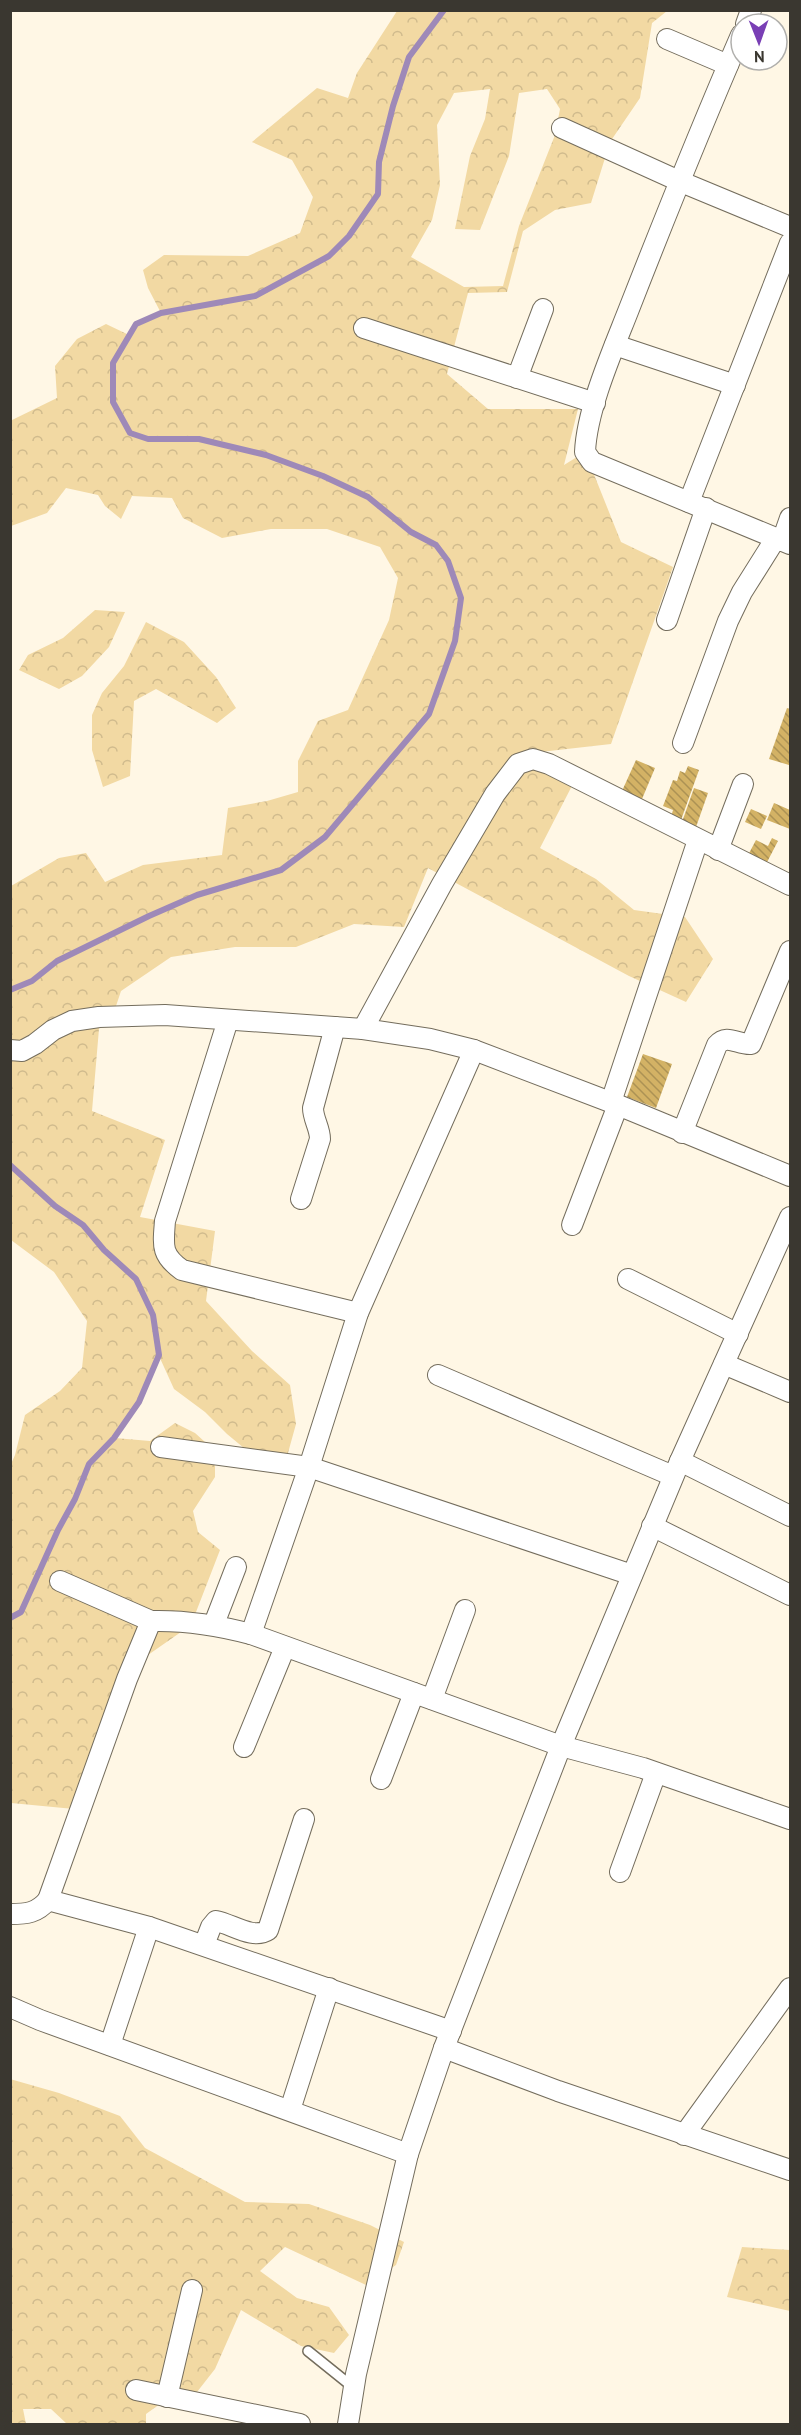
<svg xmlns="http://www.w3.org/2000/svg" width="801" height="2435" font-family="'PT Sans',sans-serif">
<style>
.forest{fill:url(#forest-crowns);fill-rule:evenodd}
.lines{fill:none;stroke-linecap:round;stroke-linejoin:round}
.stream{stroke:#9e89b8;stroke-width:6}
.building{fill:url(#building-back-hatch)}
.lane-casing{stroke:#746d5d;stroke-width:12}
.street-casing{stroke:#746d5d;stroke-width:22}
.lane{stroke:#fff;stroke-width:9}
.street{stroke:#fff;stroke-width:20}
</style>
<defs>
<pattern id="forest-crowns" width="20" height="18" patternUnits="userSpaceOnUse" patternTransform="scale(1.5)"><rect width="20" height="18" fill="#f2d9a3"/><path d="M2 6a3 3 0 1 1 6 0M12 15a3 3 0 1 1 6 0" fill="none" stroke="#d0bb8d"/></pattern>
<pattern id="building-back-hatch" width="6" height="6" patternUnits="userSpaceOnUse" patternTransform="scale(1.5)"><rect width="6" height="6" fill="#d3b265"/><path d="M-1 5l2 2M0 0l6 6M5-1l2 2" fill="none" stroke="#ac9254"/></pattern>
</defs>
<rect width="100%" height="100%" fill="#fff7e5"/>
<!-- forest -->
<g class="forest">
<path d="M397 11H667L652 23 640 98 610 142 591 203 555 210 523 231 507 292 468 293 447 374 488 409H578L564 465 585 452 621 542 673 567 611 744 514 755 576 778 540 848 596 879 634 910 685 917 713 959 686 1002 629 976 428 868 404 927 354 924 296 947H235L171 957 121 991 111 1021 100 1017 92 1111 165 1140 140 1217 215 1231 206 1301 252 1351 290 1385 296 1424 283 1471 250 1453 227 1434 205 1412 174 1389 159 1356 139 1402 115 1438 150 1441 175 1423 195 1433 215 1451V1477L193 1511 198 1532 220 1550 191 1625 148 1655 116 1706 74 1809 11 1803V1464L15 1455 25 1415 60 1391 82 1368 87 1321 54 1272 11 1240V886L59 858 86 853 105 882 143 865 222 855 228 808 267 801 298 792V761L318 721 348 710 389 620 398 578 380 547 327 529H271L222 538 183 518 172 498 132 496 121 519 105 506 98 495 66 488 47 513 11 526 10 418 12 420 57 398 55 366 77 339 106 324 129 335 136 324 161 313 148 288 143 270 164 255 248 256 300 233 313 197 292 160 252 142 317 88 348 98 357 73ZM490 89 485 119 470 156 455 229 480 230 509 156 519 93 547 89 560 109 555 135 519 226 503 286 464 287 411 257 432 220 440 185 437 125 454 93Z"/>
<polygon points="95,610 125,612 109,647 82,676 59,689 19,670 28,655 63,638"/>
<polygon points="146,622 184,642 216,677 236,708 217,723 156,689 134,701 130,776 103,787 92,750 92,715 102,693 124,666"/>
<polygon points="10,2079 59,2093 120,2116 145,2148 245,2202 309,2204 370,2225 404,2242 396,2265 366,2285 285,2247 260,2271 297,2298 329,2307 349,2335 334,2353 301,2346 241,2310 215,2369 197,2392 171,2396 146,2414 146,2424 67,2424 51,2409 23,2409 26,2424 11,2424"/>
<polygon points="742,2247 790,2250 790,2311 727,2297"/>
</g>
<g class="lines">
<!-- stream -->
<g class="stream">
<polyline points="10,990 32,981 57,961 149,916 197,895 281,870 325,837 429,714 455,641 461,598 448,561 436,545 411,532 368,497 323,476 266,455 199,439 148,439 130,433 113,402 113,363 136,324 161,313 255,296 329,256 349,236 378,194 379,162 393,106 409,57 444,10"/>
<polyline points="10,1165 55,1206 83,1225 104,1250 136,1279 153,1315 159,1355 139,1402 114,1438 89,1464 75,1499 58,1530 21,1612 10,1618"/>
</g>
</g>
<!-- building -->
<g class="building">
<polygon points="787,708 790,709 789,765 769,759"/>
<polygon points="636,760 655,768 642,799 622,791"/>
<polygon points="688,766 699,770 681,820 671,817 673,810 663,806 673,780 677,781 680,771 685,773"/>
<polygon points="694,788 708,793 696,827 682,822"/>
<polygon points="774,803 790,810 790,829 767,820"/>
<polygon points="751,809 767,816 761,829 745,822"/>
<polygon points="772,838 778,841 764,868 746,859 756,840 768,846"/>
<polygon points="643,1054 672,1064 656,1108 627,1097"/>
</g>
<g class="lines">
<!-- lane casing -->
<g class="lane-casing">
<polyline id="lane" points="308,2351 354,2388"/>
</g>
<!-- street casing -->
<g class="street-casing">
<g id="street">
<polyline points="746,24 751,10"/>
<path d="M741 35C702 125 665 217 629 309 613 350 587 408 585 452L592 462 790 544"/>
<polyline points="667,39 728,65"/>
<polyline points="562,128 679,181 790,227"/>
<polyline points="364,328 595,403"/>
<polyline points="615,345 735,385"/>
<polyline points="517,378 543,309"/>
<polyline points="689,502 790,243"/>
<polyline points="782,541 790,518"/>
<polyline points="667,620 706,508"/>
<polyline points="683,743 728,621 742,592 776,538"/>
<polyline points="718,850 743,784"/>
<path d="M228 1020 165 1221C163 1246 161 1255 182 1270L358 1313"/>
<polyline points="363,1029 442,884 495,794 518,764 533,759 549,764 790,885"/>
<polyline points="10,1050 22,1051 35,1044 53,1030 72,1021 99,1017 165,1015 363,1029 430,1039 474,1050 618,1105 790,1176"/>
<polyline points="611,1102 698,840"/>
<path d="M682 1133 717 1045C727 1033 738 1045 751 1044L790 951"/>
<path d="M301 1199 320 1139C320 1128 313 1119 313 1108L335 1027"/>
<polyline points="572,1225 618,1105"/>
<polyline points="628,1279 738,1334"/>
<polyline points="724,1364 790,1392"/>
<polyline points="438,1375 673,1476"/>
<polyline points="161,1447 309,1467 632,1575"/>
<polyline points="680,1461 790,1516"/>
<polyline points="652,1526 790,1595"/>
<polyline points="60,1581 151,1621"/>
<polyline points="214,1624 236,1567"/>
<polyline points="251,1634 309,1467 358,1313 474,1050"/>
<polyline points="432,1699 465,1610"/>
<polyline points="244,1747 285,1647"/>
<polyline points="381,1779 414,1693"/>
<polyline points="620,1872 656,1773"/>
<polyline points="48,1900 149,1927 451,2031"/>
<path d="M10 1914C27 1914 37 1913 48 1900L127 1679 151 1621C186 1620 217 1625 251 1634L561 1746 643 1768 790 1819"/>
<path d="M204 1945 211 1927 216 1921C232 1924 253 1940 268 1930L304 1819"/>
<polyline points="10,2007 40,2020 408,2154"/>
<polyline points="110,2045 149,1927"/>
<polyline points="444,2048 558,2091 790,2170"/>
<polyline points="290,2110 329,1988"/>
<polyline points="684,2135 790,1988"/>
<polyline points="136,2390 300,2424"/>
<polyline points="167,2397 192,2290"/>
<polyline points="348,2424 356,2374 408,2154 444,2048 561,1746 680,1461 790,1217"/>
</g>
</g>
<!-- lane -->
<use href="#lane" class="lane"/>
<!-- street -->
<use href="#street" class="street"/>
</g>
<!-- border -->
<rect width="801" height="2435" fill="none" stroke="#3a3730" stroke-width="24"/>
<!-- north arrow -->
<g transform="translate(759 42) rotate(179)"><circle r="28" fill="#ffffff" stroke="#b0afac" stroke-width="1.5"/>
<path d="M0-4.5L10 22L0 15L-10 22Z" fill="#793fb5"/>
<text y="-9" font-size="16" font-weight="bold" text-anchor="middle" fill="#3a3730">N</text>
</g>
</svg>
